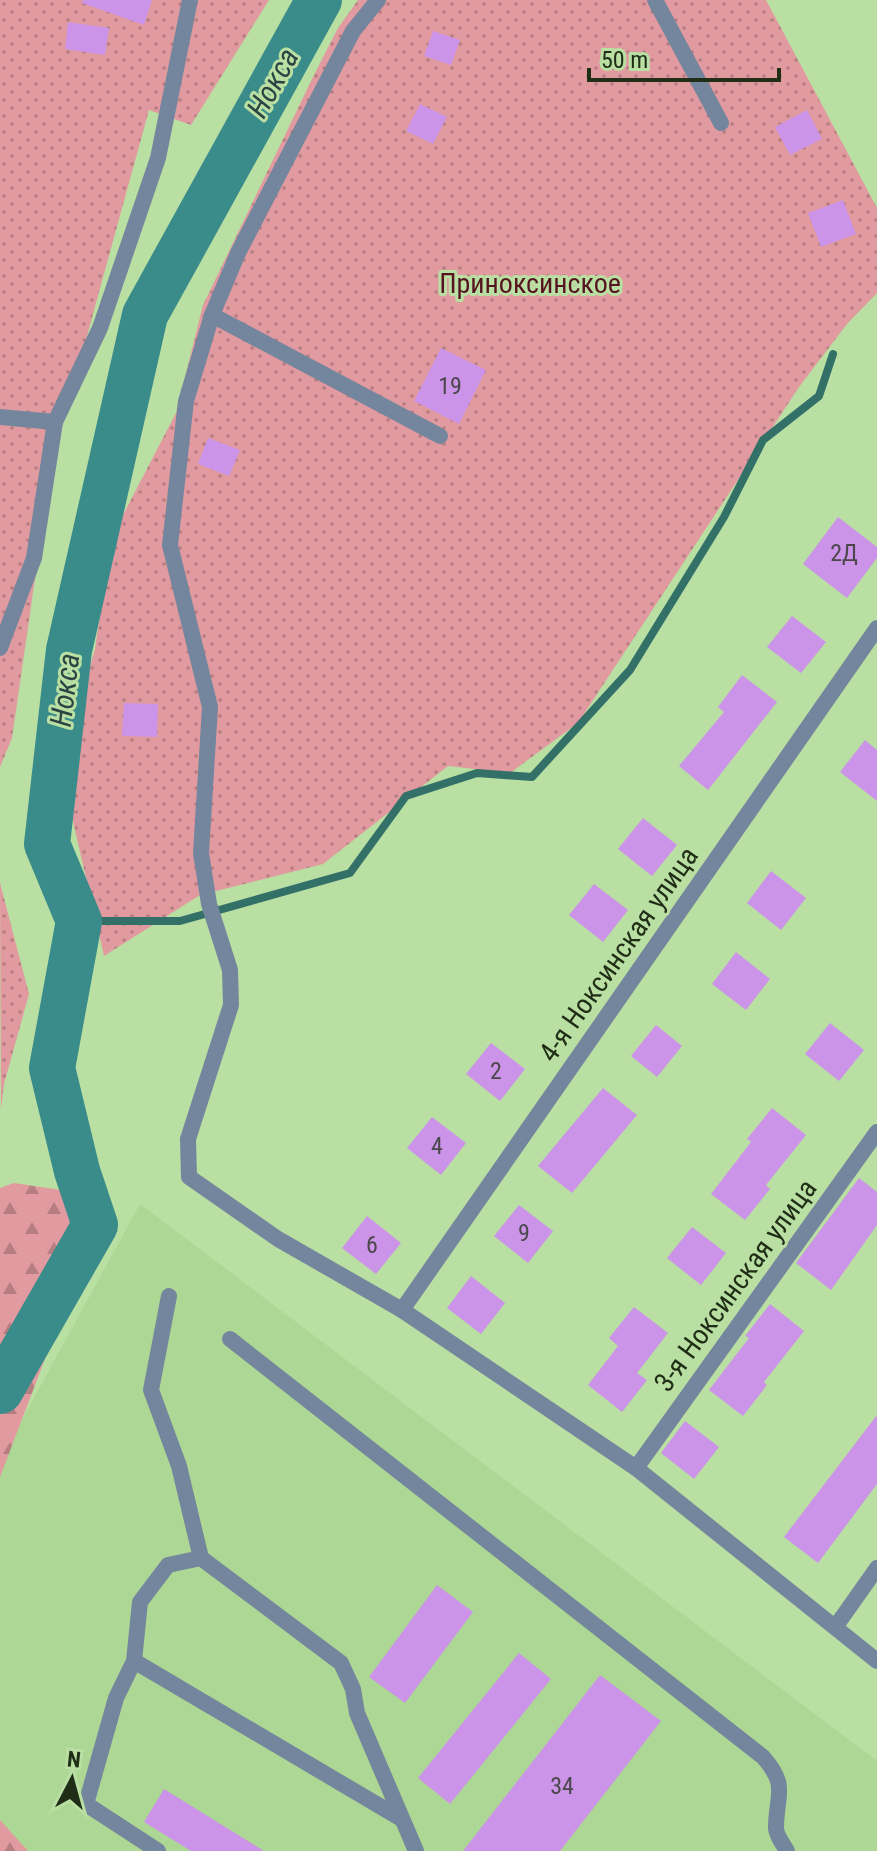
<svg xmlns="http://www.w3.org/2000/svg" width="877" height="1851" font-family="'Roboto Condensed',sans-serif">
<style>
.built{fill:#add794}
.green{fill:url(#green-dots)}
.forest{fill:url(#forest-firs)}
.lines{fill:none;stroke-linecap:round;stroke-linejoin:round}
.stream{stroke:#327068;stroke-width:8}
.river{stroke:#3a8c8b;stroke-width:46}
.building{fill:#cc94e8}
.service{stroke:#74869d;stroke-width:16}
.minor{stroke:#74869d;stroke-width:16}
.labels{text-anchor:middle;stroke-width:6;stroke-linejoin:round;paint-order:stroke}
.number-label{font-size:24px;fill:#4b484b}
.park-label{font-size:28px;fill:#561320;stroke:#b9dfa3}
.street-label{font-size:28px;fill:#202e17;stroke:#b9dfa3}
.water-label{font-size:30px;font-style:italic;fill:#2a4444;stroke:#b9dfa3}
</style>
<defs>
<pattern id="green-dots" width="8" height="8" patternUnits="userSpaceOnUse" patternTransform="scale(2)"><rect width="8" height="8" fill="#e19a9f"/><path d="M2 2h.1M6 6h.1" fill="none" stroke="#b67e81" stroke-width="1.8" stroke-linecap="round"/></pattern>
<pattern id="forest-firs" width="22" height="20" patternUnits="userSpaceOnUse" patternTransform="scale(2)"><rect width="22" height="20" fill="#e19a9f"/><path d="M5 1l3.5 6h-7zM16 11l3.5 6h-7z" fill="#b67e81"/></pattern>
</defs>
<rect width="100%" height="100%" fill="#b9dfa3"/>
<!-- built -->
<polygon class="built" points="140,1204 877,1761 877,1851 0,1851 0,1460"/>
<!-- green -->
<g class="green">
<polygon points="0,0 269,0 191,125 149,110 62,427 38,558 12,738 0,767"/>
<polygon points="358,0 766,0 877,208 877,293 847,324 799,387 578,723 510,773 448,766 323,864 200,895 104,956 69,804 77,711 95,649 111,538 176,413 203,305 313,77 338,28"/>
<polygon points="0,883 29,994 4,1084 1,1110"/>
</g>
<!-- forest -->
<g class="forest">
<polygon points="14,1183 67,1191 79,1232 59,1280 48,1351 0,1477 0,1188"/>
<polygon points="0,1820 28,1851 0,1851"/>
</g>
<g class="lines">
<!-- stream -->
<polyline class="stream" points="79,921 180,921 350,873 406,796 477,773 532,777 630,670 724,517 763,440 819,396 833,354"/>
<!-- river -->
<polyline class="river" points="0,1391 95,1225 77,1171 52,1068 79,921 47,844 69,650 145,315 319,0"/>
</g>
<!-- building -->
<g class="building">
<polygon points="83,0 152,0 144,25 82,3"/>
<polygon points="68,22 109,28 105,55 65,49"/>
<polygon points="433,31 460,40 451,65 424,56"/>
<polygon points="420,104 447,117 433,144 406,131"/>
<polygon points="807,110 822,139 790,155 775,127"/>
<polygon points="843,200 856,234 821,247 808,213"/>
<polygon points="441,348 486,370 459,424 414,401"/>
<polygon points="208,438 240,450 229,476 198,464"/>
<polygon points="838,517 877,547 877,558 847,598 803,564"/>
<polygon points="792,616 826,642 801,673 767,647"/>
<polygon points="742,675 777,702 708,790 679,766 724,712 718,707"/>
<polygon points="124,703 158,704 157,737 122,736"/>
<polygon points="865,740 877,750 877,801 840,772"/>
<polygon points="643,818 677,845 652,876 618,849"/>
<polygon points="771,871 806,898 781,930 747,903"/>
<polygon points="594,884 628,910 603,942 569,915"/>
<polygon points="736,952 770,979 746,1010 712,984"/>
<polygon points="830,1023 864,1050 839,1081 805,1054"/>
<polygon points="656,1025 682,1046 657,1077 631,1056"/>
<polygon points="491,1043 525,1069 500,1101 466,1074"/>
<polygon points="603,1088 637,1115 572,1193 538,1166"/>
<polygon points="772,1108 806,1135 766,1185 770,1189 745,1220 711,1194 751,1142 747,1139"/>
<polygon points="432,1117 466,1143 441,1175 407,1148"/>
<polygon points="859,1178 877,1192 877,1225 831,1290 796,1263"/>
<polygon points="519,1205 553,1231 528,1263 494,1236"/>
<polygon points="367,1216 401,1243 376,1274 342,1248"/>
<polygon points="692,1227 726,1253 701,1285 667,1258"/>
<polygon points="471,1276 505,1303 481,1334 447,1308"/>
<polygon points="770,1304 804,1331 764,1382 767,1385 743,1416 709,1390 749,1338 745,1336"/>
<polygon points="634,1307 668,1333 637,1373 647,1380 622,1412 588,1385 618,1346 609,1338"/>
<polygon points="877,1415 877,1484 818,1563 784,1537"/>
<polygon points="685,1421 719,1447 694,1479 661,1453"/>
<polygon points="437,1585 473,1612 405,1703 369,1677"/>
<polygon points="519,1653 551,1679 450,1804 418,1778"/>
<polygon points="600,1675 661,1721 560,1851 463,1851"/>
<polygon points="164,1789 264,1851 191,1851 144,1822"/>
</g>
<g class="lines">
<!-- service -->
<g class="service">
<polyline points="378,0 353,31 238,253 212,315 186,401 170,545 210,707 201,853 209,904 230,970 231,1005 188,1139 189,1177 278,1239 402,1310"/>
<polyline points="655,0 721,123"/>
<polyline points="212,315 440,436"/>
<polyline points="0,417 55,422"/>
<polyline points="0,648 34,558 55,422 100,328 158,158 190,0"/>
<path d="M230 1339 763 1757C789 1786 776 1795 776 1828 776 1836 784 1845 787 1851"/>
<polyline points="201,1558 341,1663 353,1689 357,1713 416,1851"/>
<polyline points="134,1661 400,1818"/>
<polyline points="158,1851 86,1804 116,1698 134,1661 140,1602 168,1565 201,1558 179,1466 151,1390 169,1296"/>
</g>
<!-- minor -->
<g class="minor">
<polyline points="877,628 402,1310 636,1468 877,1661"/>
<polyline points="636,1468 877,1132"/>
<polyline points="836,1626 877,1568"/>
</g>
</g>
<g class="labels">
<!-- number labels -->
<g class="number-label">
<text x="450" y="394">19</text>
<text x="844" y="561">2Д</text>
<text x="496" y="1079">2</text>
<text x="437" y="1154">4</text>
<text x="524" y="1241">9</text>
<text x="372" y="1253">6</text>
<text x="562" y="1794">34</text>
</g>
<!-- park labels -->
<g class="park-label">
<text x="530" y="293">Приноксинское</text>
</g>
<!-- street labels -->
<g class="street-label">
<text transform="translate(618 954) rotate(-55)" y="10">4-я Ноксинская улица</text>
<text transform="translate(735 1285) rotate(-54)" y="10">3-я Ноксинская улица</text>
</g>
<!-- water labels -->
<g class="water-label">
<text transform="translate(273 83) rotate(-61)" y="10">Нокса</text>
<text transform="translate(65 690) rotate(-83)" y="10">Нокса</text>
</g>
</g>
<!-- north arrow -->
<g transform="translate(72 1779) rotate(6)" stroke="#b9dfa3" stroke-width="6" paint-order="stroke">
<path d="M0-6L14 30L0 20L-14 30Z" fill="#202e17"/>
<text y="-12" font-size="22" font-weight="bold" text-anchor="middle" fill="#202e17">N</text>
</g>
<!-- scale -->
<path d="M589 68v12h190v-12" fill="none" stroke="#202e17" stroke-width="4"/>
<text x="601" y="68" font-size="24" fill="#202e17" stroke="#b9dfa3" stroke-width="6" paint-order="stroke">50 m</text>
</svg>
